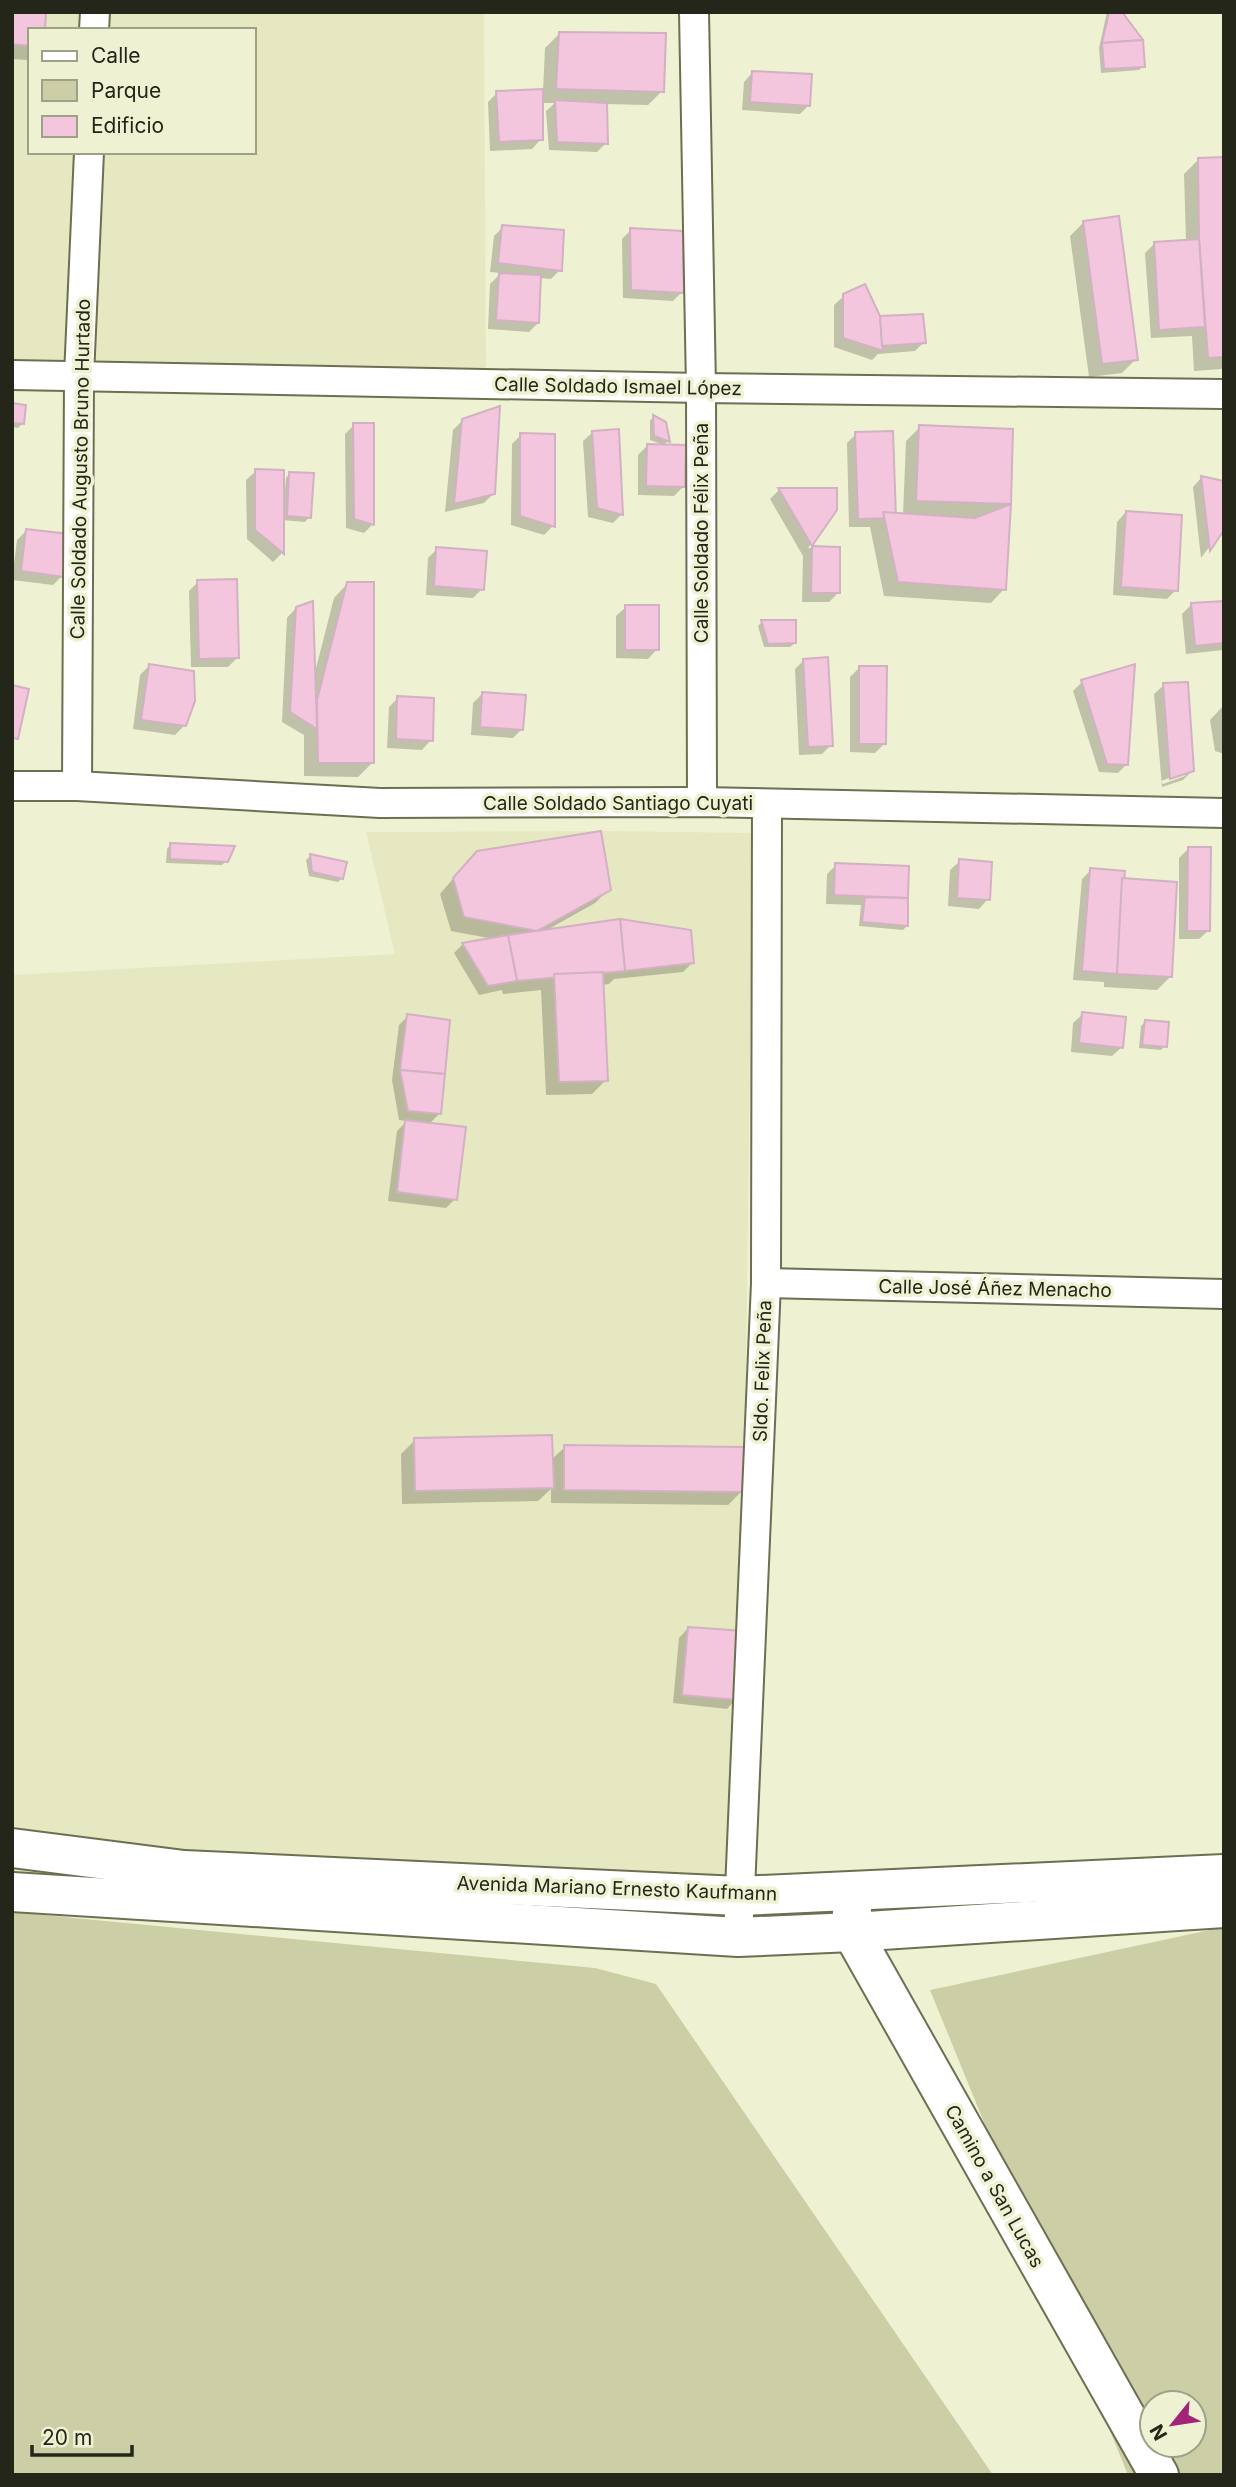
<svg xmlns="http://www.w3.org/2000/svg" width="1236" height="2487" font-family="Inter,sans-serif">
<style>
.built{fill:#e5e8c1;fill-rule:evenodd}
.green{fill:#cccfa5;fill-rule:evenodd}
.shadow{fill:#0003;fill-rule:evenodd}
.building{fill:#f3c6dd;stroke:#d1b1c2;stroke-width:2}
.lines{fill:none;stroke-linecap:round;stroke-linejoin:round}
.street-casing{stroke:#6d6e52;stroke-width:32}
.secondary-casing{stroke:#6d6e52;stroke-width:42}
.street{stroke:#fff;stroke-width:28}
.secondary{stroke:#fff;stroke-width:38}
.labels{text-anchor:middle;stroke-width:7;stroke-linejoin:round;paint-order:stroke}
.street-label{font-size:19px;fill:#25261a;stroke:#eff2d2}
</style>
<rect width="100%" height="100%" fill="#eff2d2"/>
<!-- built -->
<g class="built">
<path d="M12 12H484L486 383 12 375ZM30 30H254V152H30Z"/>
<polygon points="601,831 753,833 739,1896 12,1874 12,975 395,954 366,832"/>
</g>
<!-- green -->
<g class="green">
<polygon points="12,1912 595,1968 656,1984 993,2475 12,2475"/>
<path d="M1224 1927V2475H1128L930 1990ZM1152 2403H1194V2445H1152Z"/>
</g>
<!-- shadow -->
<g class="shadow">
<polygon points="12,12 30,30 28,60 12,59"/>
<polygon points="1107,12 1120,12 1143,66 1139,70 1101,73 1099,48"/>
<polygon points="559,34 662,91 648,105 605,104 606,143 597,152 549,150 546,111 555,103 542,103 541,139 532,149 490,151 488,102 497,93 543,91 545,48"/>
<polygon points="753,72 809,105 800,114 742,110 744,82"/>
<polygon points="1224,159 1224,367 1221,369 1194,371 1192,336 1151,338 1145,253 1155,243 1186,241 1184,174 1198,160"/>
<polygon points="1084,222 1136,359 1122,373 1089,377 1070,236"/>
<polygon points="503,227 560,270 551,279 539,278 538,323 529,332 488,329 490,284 501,273 490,272 494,236"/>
<polygon points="631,230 682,292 673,301 623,298 622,239"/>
<polygon points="844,296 878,318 924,342 915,351 878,354 872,360 834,347 834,305"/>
<polygon points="12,405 22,424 18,428 12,427"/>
<polygon points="653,417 668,441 664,445 650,440 650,421"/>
<polygon points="463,420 493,494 484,503 445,512 453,430"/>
<polygon points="354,425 373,524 364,533 346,528 345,434"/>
<polygon points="920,427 1012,431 1004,589 991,603 884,596 870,527 849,527 847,443 856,434 892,514 903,515 906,441"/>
<polygon points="593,432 622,514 613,523 588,517 583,441"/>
<polygon points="521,435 553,435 553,526 544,535 511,525 512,444"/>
<polygon points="647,446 684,486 674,496 638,495 638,455"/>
<polygon points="256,471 282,490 285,490 286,478 290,473 309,517 305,522 282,520 282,553 273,562 247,539 246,480"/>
<polygon points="1201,478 1224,527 1201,558 1193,487"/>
<polygon points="779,490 835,490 836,509 808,548 838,549 838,593 829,602 802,602 803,556 770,499"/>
<polygon points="1126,512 1176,590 1167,599 1113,595 1117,522"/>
<polygon points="26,531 62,576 53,585 12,580 17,540"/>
<polygon points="437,549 482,589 473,598 426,595 428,558"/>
<polygon points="198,582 237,658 228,667 191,667 189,591"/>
<polygon points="348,583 372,763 358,777 304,776 304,735 282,722 287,618 296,608 315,672 334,598"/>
<polygon points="1224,602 1224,650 1186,654 1182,614 1191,605"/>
<polygon points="626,607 657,649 648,659 616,658 616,616"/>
<polygon points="762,622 795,643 790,647 764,647 758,626"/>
<polygon points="804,660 831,745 822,754 799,755 795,669"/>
<polygon points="149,666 185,725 175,735 133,729 140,675"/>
<polygon points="859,668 884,744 875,753 850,752 850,677"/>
<polygon points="1082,682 1127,764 1118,773 1099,772 1073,691"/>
<path d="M1164 685 1193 770 1183 780 1162 787 1154 694ZM1185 772V776L1163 784 1161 781Z"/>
<polygon points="482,694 522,729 513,738 471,735 473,703"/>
<polygon points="398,698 431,740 422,750 387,748 389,707"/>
<polygon points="1224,705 1224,754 1215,751 1210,720"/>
<polygon points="171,844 226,861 222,865 166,863 167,849"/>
<polygon points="1188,849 1209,930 1199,939 1179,939 1179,858"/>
<polygon points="310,856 345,863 342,878 338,882 309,876 306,860"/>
<polygon points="960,861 988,899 979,909 948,906 950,870"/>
<polygon points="836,865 907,868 907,926 903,930 859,926 861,905 826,904 827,874"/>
<polygon points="463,867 609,889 595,903 545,931 693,962 683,972 614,979 609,984 602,985 606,1080 592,1094 546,1095 541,990 503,994 502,990 479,995 454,953 463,944 494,939 451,931 440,894"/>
<polygon points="1091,870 1123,880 1171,976 1157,990 1104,987 1104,982 1073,980 1082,879"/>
<polygon points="1083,1014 1122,1047 1112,1056 1071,1052 1073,1023"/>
<polygon points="408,1016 440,1113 429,1124 455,1199 446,1208 388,1201 397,1131 407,1121 399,1120 392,1080 399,1025"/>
<polygon points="1145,1022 1165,1046 1161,1050 1139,1048 1141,1026"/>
<polygon points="415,1440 551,1460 565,1447 742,1491 728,1505 551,1503 551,1489 538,1501 402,1504 401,1454"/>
<polygon points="688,1628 736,1699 727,1709 673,1703 679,1638"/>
</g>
<!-- building -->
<g class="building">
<polygon points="12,12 46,12 45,30 30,30 30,46 12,44"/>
<polygon points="1109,12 1122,12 1143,40 1102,43"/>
<polygon points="559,32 666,33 664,92 556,89"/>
<polygon points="1143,40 1145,67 1104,69 1102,43"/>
<polygon points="752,71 812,74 810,106 750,102"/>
<polygon points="543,89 543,140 499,142 496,91"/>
<polygon points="555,100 607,103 608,144 557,142"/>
<polygon points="1224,157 1224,357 1208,358 1199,239 1198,158"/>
<polygon points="1119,216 1138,360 1102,364 1083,221"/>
<polygon points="502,225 564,230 562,271 498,263"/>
<polygon points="630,228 683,231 684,293 631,290"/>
<polygon points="1199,239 1205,327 1159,330 1154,242"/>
<polygon points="499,273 541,275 539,323 496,320"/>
<polygon points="865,284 880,316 883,351 843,338 843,294"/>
<polygon points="923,314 926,343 882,346 880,316"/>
<polygon points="12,403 26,405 24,424 12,423"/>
<polygon points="500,406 495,494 454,504 462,419"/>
<polygon points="653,415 666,422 670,442 654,436"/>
<polygon points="353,423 374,423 374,525 354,519"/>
<polygon points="919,425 1013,429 1011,504 916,501"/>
<polygon points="619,429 623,515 597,508 592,431"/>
<polygon points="893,431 896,518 858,519 855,432"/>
<polygon points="520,433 555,434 555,527 520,516"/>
<polygon points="647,444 686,445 685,487 646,486"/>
<polygon points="255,469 284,470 284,554 255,530"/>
<polygon points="289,472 314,473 311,518 287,516"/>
<polygon points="1201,476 1224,481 1224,530 1210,551"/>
<polygon points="778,488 837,488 837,510 812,546"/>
<polygon points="1011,504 1006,590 898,582 883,512 975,518"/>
<polygon points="1126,511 1182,515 1178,591 1121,587"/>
<polygon points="26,529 69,534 64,577 21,571"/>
<polygon points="812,546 840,547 840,593 811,593"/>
<polygon points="436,547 487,551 484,590 434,586"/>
<polygon points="237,579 239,658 199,659 197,580"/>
<polygon points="347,582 374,582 374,763 318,763 317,700"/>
<polygon points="313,601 317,729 290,712 296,607"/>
<polygon points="1224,601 1224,643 1195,646 1191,603"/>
<rect x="625" y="605" width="34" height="45"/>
<polygon points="761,620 796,620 796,643 768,644"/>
<polygon points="828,657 833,746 808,747 803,659"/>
<polygon points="149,664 194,671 195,701 186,726 141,720"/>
<polygon points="1135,664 1128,765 1107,764 1081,680"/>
<polygon points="859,666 887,666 886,744 859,744"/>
<polygon points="1188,682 1194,771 1170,779 1163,683"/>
<polygon points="12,685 29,689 18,739 12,738"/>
<polygon points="482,692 526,695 523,730 480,727"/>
<polygon points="397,696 434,698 433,741 396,739"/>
<polygon points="601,831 611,890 537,931 464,917 453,878 477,851"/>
<polygon points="170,843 235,846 228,862 170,859"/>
<polygon points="1188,847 1211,847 1210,931 1187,931"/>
<polygon points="310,854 347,862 343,879 312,872"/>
<polygon points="959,859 992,862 990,900 957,898"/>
<polygon points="835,863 909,866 908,898 834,895"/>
<polygon points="1090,868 1125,871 1117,974 1082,971"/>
<polygon points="1122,878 1177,882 1172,977 1117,974"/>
<polygon points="865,897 908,898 908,926 862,922"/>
<polygon points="620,919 691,930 694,963 625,971"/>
<polygon points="620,919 625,971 517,981 508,935"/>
<polygon points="508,935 517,981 488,986 462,943"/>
<polygon points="603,972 608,1081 559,1082 554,974"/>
<polygon points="1082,1012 1126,1017 1123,1048 1079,1043"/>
<polygon points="407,1014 450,1020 445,1074 400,1070"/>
<polygon points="1145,1020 1169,1022 1167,1047 1142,1045"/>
<polygon points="400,1070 445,1074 441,1114 408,1111"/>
<polygon points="405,1120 466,1127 457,1200 397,1192"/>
<polygon points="552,1435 554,1488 415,1491 414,1438"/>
<polygon points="564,1445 745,1447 744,1492 564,1490"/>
<polygon points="688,1627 744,1631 738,1700 682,1695"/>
</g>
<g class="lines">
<!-- street casing -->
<g class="street-casing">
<g id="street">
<polyline points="694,12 701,388 702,802"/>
<polyline points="94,30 95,12"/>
<polyline points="12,375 701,388 1224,394"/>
<polyline points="12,786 77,786 380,803 702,802 1224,813"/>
<polyline points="77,786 79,376 89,152"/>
<polyline points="766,1283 1224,1294"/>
<polyline points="738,1937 766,1283 767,804"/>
</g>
</g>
<!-- secondary casing -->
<g class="secondary-casing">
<g id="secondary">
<polyline points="12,1848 184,1870 739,1896 1224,1874"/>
<polyline points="12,1892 738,1937 852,1932 1224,1908"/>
<polyline points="852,1910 852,1932 1159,2475"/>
</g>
</g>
<!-- street -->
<use href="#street" class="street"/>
<!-- secondary -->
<use href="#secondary" class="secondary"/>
</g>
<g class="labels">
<!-- street labels -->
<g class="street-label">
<text transform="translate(618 386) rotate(1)" y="7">Calle Soldado Ismael López</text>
<text transform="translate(80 469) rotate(-89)" y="7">Calle Soldado Augusto Bruno Hurtado</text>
<text transform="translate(701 533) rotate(-90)" y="7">Calle Soldado Félix Peña</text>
<text x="618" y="810">Calle Soldado Santiago Cuyati</text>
<text transform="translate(995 1288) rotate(1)" y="7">Calle José Áñez Menacho</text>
<text transform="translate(762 1371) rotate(-88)" y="7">Sldo. Felix Peña</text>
<text transform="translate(617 1888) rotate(2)" y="7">Avenida Mariano Ernesto Kaufmann</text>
<text transform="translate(995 2186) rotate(61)" y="7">Camino a San Lucas</text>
</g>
</g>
<!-- border -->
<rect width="1236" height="2487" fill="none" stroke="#25261a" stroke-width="28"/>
<!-- legend -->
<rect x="28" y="28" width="228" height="126" fill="#eff2d2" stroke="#9ea088" stroke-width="2"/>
<rect x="42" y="51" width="35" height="10" fill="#ffffff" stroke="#9ea088" stroke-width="2"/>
<text x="91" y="63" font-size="21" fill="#25261a">Calle</text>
<rect x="42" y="80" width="35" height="21" fill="#cccfa5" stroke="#9ea088" stroke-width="2"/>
<text x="91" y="98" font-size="21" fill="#25261a">Parque</text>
<rect x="42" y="116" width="35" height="21" fill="#f3c6dd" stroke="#9ea088" stroke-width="2"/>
<text x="91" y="133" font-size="21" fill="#25261a">Edificio</text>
<!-- north arrow -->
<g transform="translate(1173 2424) rotate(240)"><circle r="33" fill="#eff2d2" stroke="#9ea088" stroke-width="2"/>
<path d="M0-5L12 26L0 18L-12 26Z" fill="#a22476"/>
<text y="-10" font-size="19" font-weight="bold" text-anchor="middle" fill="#25261a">N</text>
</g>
<!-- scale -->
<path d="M32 2445v10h100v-10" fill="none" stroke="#25261a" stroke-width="3.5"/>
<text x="42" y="2445" font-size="21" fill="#25261a" stroke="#eff2d2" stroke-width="5" paint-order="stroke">20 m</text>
</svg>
